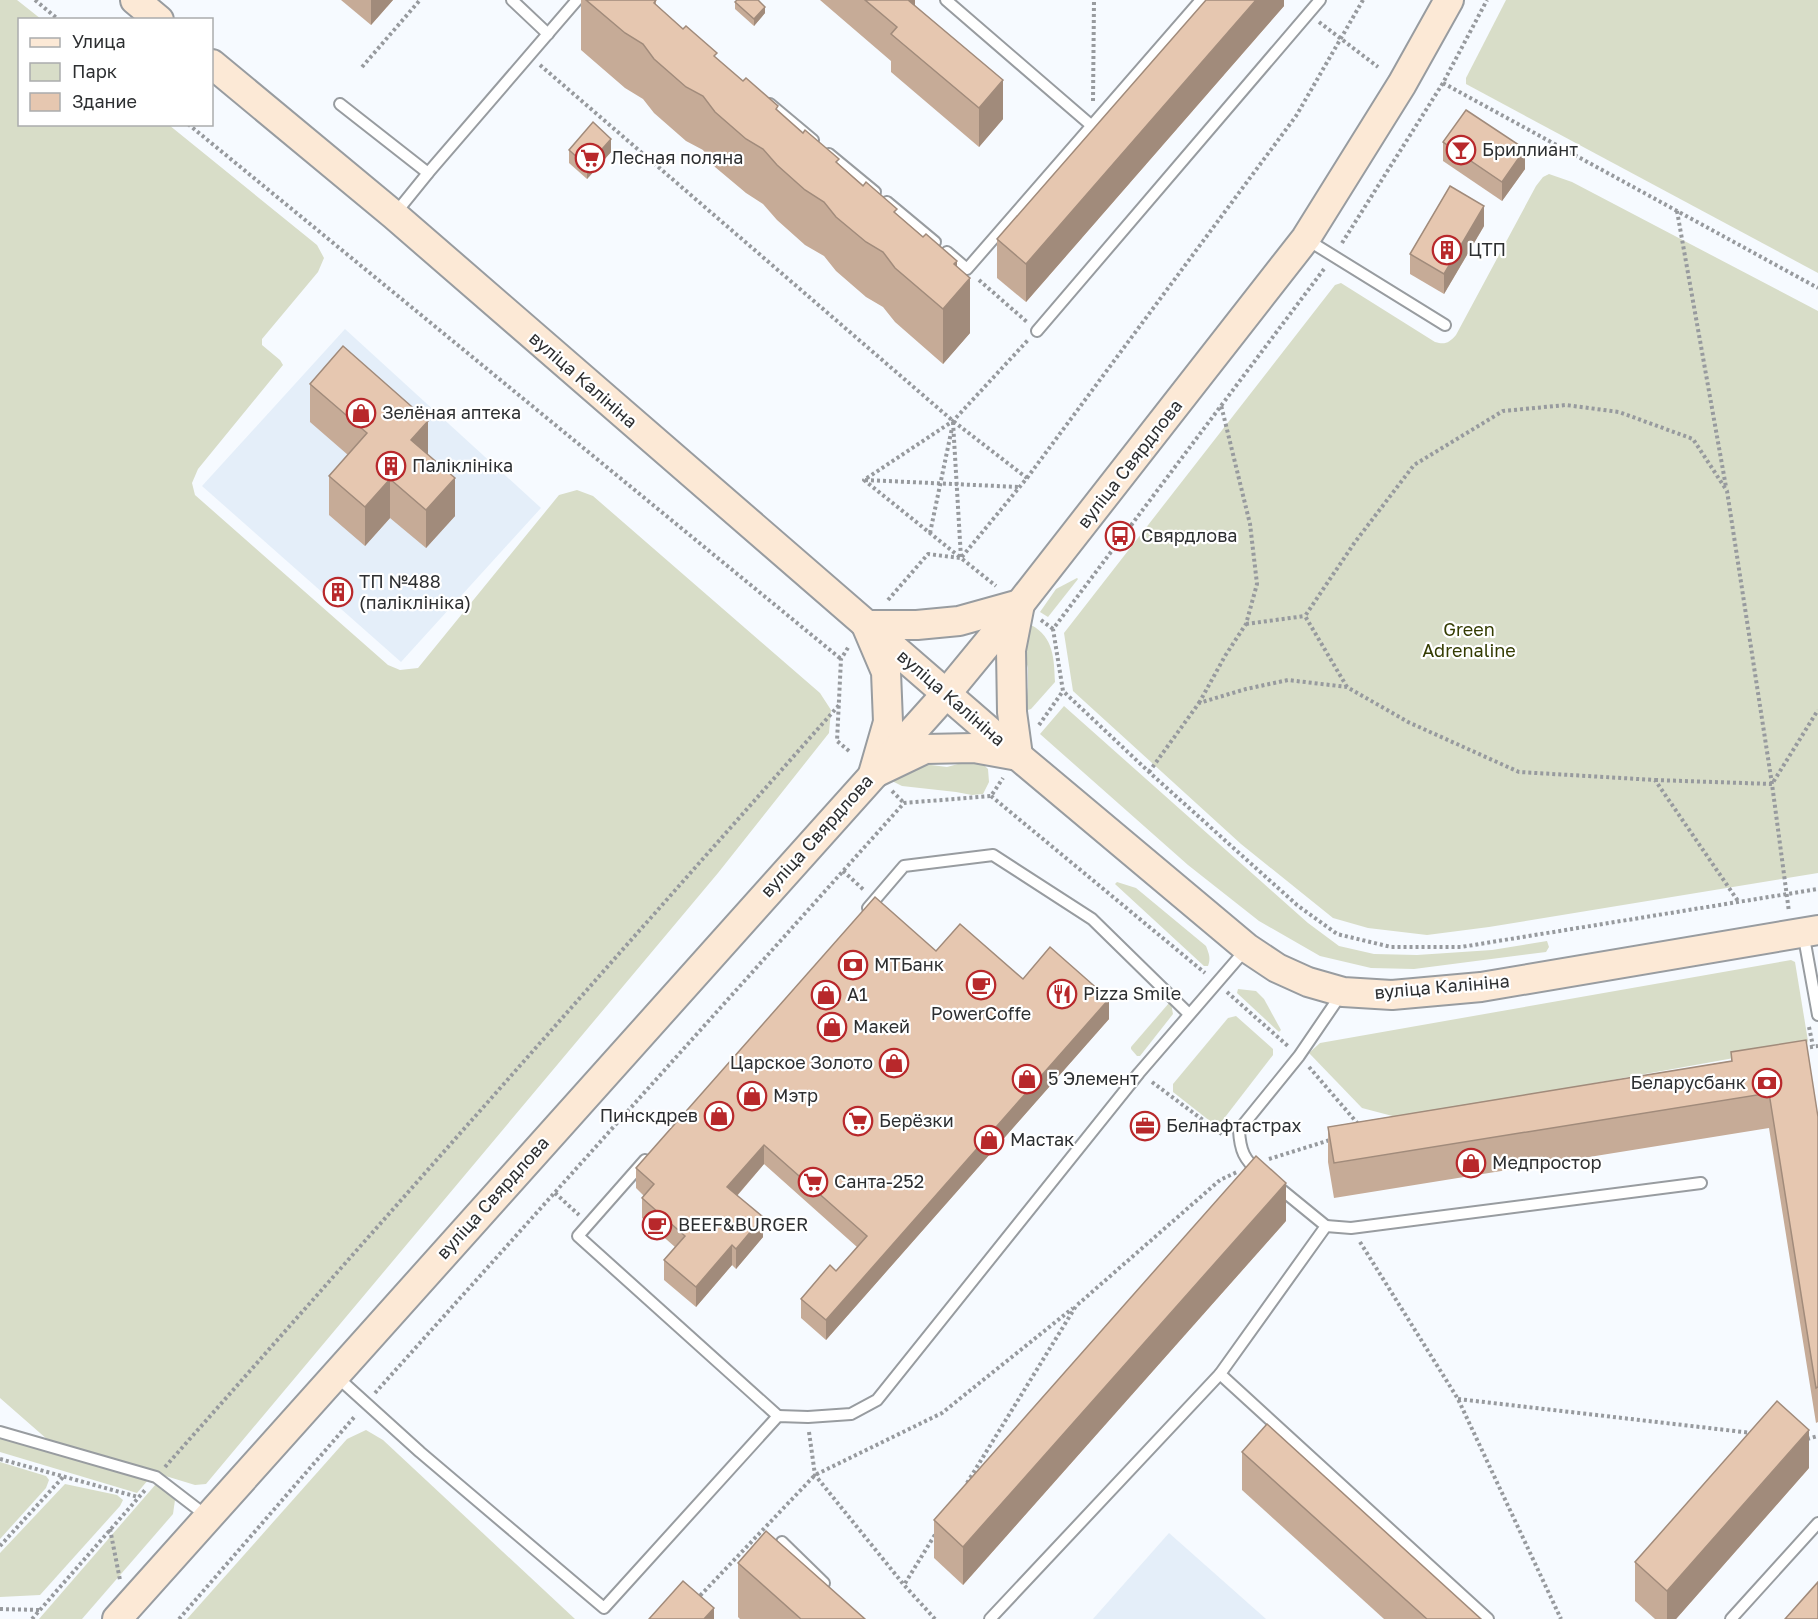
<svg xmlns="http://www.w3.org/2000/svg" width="1818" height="1619" font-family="'Golos Text',sans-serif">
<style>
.built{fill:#e4eef9}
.green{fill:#d8ddc8}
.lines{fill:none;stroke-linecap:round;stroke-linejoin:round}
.service-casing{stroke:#989ca0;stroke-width:14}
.secondary-casing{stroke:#989ca0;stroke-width:32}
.path{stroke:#979a9e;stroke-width:4;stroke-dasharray:3 3;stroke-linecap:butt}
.service{stroke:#fff;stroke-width:10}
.secondary{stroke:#fce9d6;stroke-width:28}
.wall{fill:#c6ab97}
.shaded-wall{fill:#a18b7b}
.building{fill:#e6c7b0;stroke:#a18b7b;stroke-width:1.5}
.labels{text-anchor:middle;stroke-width:4.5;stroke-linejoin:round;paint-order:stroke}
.poi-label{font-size:18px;fill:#2d2f31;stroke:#fff;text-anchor:start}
.street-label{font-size:18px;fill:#2d2f31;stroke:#fff}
.park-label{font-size:18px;fill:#343c02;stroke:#fff}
</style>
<rect width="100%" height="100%" fill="#f6faff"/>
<!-- built -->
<g class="built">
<polygon points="345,329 541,508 401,662 202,486"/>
<polygon points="1169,1533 1266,1619 1093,1619"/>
</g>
<!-- green -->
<g class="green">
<polygon points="0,0 17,0 41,19 20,20 20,124 169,125 317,245 324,258 318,272 262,339 262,345 280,360 283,365 198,469 192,483 195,495 388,665 400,670 418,668 559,495 577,490 593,496 820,693 831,710 829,733 718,873 206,1484 195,1485 48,1440 0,1398"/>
<polygon points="1506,0 1818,0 1818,273 1466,84 1466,78"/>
<path d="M1549 174 1572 182 1818 311V873L1489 927 1427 935 1368 928 1333 918 1241 844 1073 691 1064 633 1335 285 1341 283 1435 342C1445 345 1449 343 1456 335L1536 186 1543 177Z"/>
<polygon points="1077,578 1078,579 1048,617 1040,612 1056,589"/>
<path d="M1031 625C1054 637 1054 659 1055 682L1031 709 1028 710 1026 706 1028 687V668L1024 653Z"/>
<polygon points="1064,706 1308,923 1339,946 1374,954 1417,955 1492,950 1547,941 1549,947 1546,952 1414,969 1371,968 1320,956 1259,921 1188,865 1040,734"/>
<polygon points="969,761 982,763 988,769 989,782 983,794 972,795 956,792 902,786 894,782 893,777 915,763 947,767"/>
<path d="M1117 882 1136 888 1206 946C1209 954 1211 958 1208 966H1204L1115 884Z"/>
<polygon points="1791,960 1795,962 1808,1041 1806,1045 1400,1118 1362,1108 1309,1053 1320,1043"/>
<polygon points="1238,989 1256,991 1264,999 1281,1030 1279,1032 1237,993"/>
<polygon points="1169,1003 1171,1003 1173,1014 1140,1056 1137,1056 1131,1049 1131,1047"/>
<polygon points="1236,1016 1273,1049 1273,1055 1219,1125 1215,1125 1173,1092 1173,1084 1228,1018"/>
<polygon points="366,1430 383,1440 575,1619 187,1619 347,1439"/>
<polygon points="0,1436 148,1480 137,1493 0,1452"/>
<polygon points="0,1462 46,1476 49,1480 46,1488 0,1539"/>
<polygon points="65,1484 117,1495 123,1500 120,1506 40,1595 0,1597 0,1553"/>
<polygon points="156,1484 175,1500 173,1514 82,1619 39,1619"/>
</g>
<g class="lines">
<!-- service casing -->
<g class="service-casing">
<g id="service">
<polyline points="512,0 548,34"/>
<polyline points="946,0 1092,126"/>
<polyline points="340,104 428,173"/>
<polyline points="770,104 813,140"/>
<polyline points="829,154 875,192"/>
<polyline points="887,202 935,242"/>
<polyline points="394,215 428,173 577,0"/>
<polyline points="1306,239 1445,325"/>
<polyline points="947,252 967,269 1201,0"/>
<polyline points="1037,331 1320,0"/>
<polyline points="868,908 904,866 993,855 1092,919 1189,1014"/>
<polyline points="1803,932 1818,1015"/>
<polyline points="645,1160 578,1236 778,1416"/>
<path d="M1260 1173C1244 1160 1240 1150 1239 1130L1299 1056 1342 993"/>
<polyline points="1277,1186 1326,1226 1220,1374 1488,1619"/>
<polyline points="1326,1226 1351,1228 1701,1183"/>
<polyline points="336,1376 420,1452 604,1608 778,1416 808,1417 851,1414 877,1400 1139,1073 1247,948"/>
<polyline points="0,1432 156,1477 208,1517"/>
<polyline points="782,1542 824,1583"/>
<polyline points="990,1619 1220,1374"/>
<polyline points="1731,1619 1818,1523"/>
</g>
</g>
<!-- secondary casing -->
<g class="secondary-casing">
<g id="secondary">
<polyline points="135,0 159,20"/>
<polyline points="212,64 394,215 1018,756 1247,948 1277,968 1308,982 1343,992 1392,995 1481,987 1818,930"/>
<polygon points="1020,604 1011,650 1012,712 1018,756 974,748 925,749 873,774 888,722 886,672 866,625 917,625 959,621"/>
<polyline points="117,1619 946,694 1020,604 1306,238 1402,84 1449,0"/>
</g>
</g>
<!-- path -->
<g class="path">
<polyline points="35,0 59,20"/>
<polyline points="1319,22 1378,67"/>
<polyline points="540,65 953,421 1027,478 961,558 996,586"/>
<polyline points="362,67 420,0"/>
<polyline points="1443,83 1818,288"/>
<polyline points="1093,101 1094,0"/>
<polyline points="188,124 841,659"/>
<polyline points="1677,211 1726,487"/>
<polyline points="1342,243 1443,83 1487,0"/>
<polyline points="1324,269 1053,629 1063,691 1149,772 1297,905 1337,934 1391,947 1461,947 1818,889"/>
<polyline points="979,280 1027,322"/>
<polyline points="953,422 961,558 864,480 953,421 1028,340"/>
<polyline points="1027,478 1296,116 1363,0"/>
<polyline points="865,480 1019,487"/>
<polyline points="930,533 952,428"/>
<polyline points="888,600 928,554 960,558"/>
<polyline points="1041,620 1053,629"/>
<polyline points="1246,624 1305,616"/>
<polyline points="1347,687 1305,616 1355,542 1414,465 1503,411 1566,405 1619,412 1693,439 1727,491 1772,784 1789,912"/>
<polyline points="1199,703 1225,656 1246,624 1257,584 1250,524 1221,405"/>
<polyline points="1039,725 1063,691"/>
<polyline points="849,751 837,741 841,659 849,646"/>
<polyline points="1149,772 1199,703 1246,689 1288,680 1347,687 1408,722 1519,772 1655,780 1738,901"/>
<polyline points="1655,780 1772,784 1818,710"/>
<polyline points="892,791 904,803"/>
<polyline points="991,796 1205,973"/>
<polyline points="843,871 865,891"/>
<polyline points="1227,992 1289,1047"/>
<polyline points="1809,1027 1813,1046"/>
<polyline points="1804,1048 1818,1046"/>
<polyline points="1309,1067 1359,1125"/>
<polyline points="1152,1082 1223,1135"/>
<polyline points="1269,1159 1330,1140"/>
<polyline points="555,1193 579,1215"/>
<polyline points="1360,1242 1458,1399 1561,1619"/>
<polyline points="375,1393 904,803 991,796 1003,778"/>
<polyline points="1458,1399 1752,1433"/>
<polyline points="809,1432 815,1475 904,1585"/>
<polyline points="1807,1439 1818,1436"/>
<polyline points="0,1459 138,1497"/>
<polyline points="165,1467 839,705"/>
<polyline points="967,1483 1076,1306 1220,1180 1237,1172"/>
<polyline points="110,1529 120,1580"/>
<polyline points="0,1546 64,1476"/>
<polyline points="696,1600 815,1475 942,1413 1073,1308"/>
<polyline points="0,1609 39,1610"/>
<polyline points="32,1619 146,1489"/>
<polyline points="179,1619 356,1415"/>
<polyline points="935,1619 904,1585 936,1533"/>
</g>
<!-- service -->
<use href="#service" class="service"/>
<!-- secondary -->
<use href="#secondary" class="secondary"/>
</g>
<!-- wall -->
<g class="wall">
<polygon points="341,0 393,0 371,25"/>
<polygon points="581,0 656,0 656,6 957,266 970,333 943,364 895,322 883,307 866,297 836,271 824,256 805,245 777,220 763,204 746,193 715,167 703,150 686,141 654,113 643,99 625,88 581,50"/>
<polygon points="820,0 915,0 915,6 1003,119 979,147 891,72 891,61"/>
<polygon points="1284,0 1284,6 1026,302 997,278 997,239"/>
<polygon points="735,2 765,13 754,26 735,9"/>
<polygon points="1443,142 1525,169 1502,201 1443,161"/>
<polygon points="569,150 611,152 587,179 569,163"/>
<polygon points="1484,226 1444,294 1410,274 1410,254"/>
<polygon points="310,384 428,455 455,516 426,548 390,518 365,546 329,515 329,476 348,455 310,422"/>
<polygon points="936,951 1023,979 1109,1019 826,1340 801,1318 801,1299 836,1271 857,1247 764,1164 737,1196 763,1237 736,1269 732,1265 696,1307 664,1280 664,1260 675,1247 642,1218 642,1198 644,1196 636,1188 636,1168"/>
<polygon points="1731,1052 1818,1117 1818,1422 1816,1423 1769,1128 1334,1198 1328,1162 1328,1127 1731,1061"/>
<polygon points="1286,1221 963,1585 934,1558 934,1520"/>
<polygon points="1242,1452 1481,1619 1384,1619 1242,1490"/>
<polygon points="1809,1468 1676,1619 1655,1619 1635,1601 1635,1562"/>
<polygon points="738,1563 865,1619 740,1619 738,1617"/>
</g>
<!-- shaded-wall -->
<g class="shaded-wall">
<polygon points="371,0 393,0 371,25"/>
<polygon points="906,0 915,0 915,26"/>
<polygon points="1256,0 1284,0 1284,6 1026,302 1026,264"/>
<polygon points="765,7 765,13 754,26 754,19"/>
<polygon points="1003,80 1003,119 979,147 979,108"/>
<polygon points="611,139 611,152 587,179 587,166"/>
<polygon points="1525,149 1525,169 1502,201 1502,182"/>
<polygon points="1484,206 1484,226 1444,294 1444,274"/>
<polygon points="957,261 957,293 970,278 970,333 943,364 943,309 954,264"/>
<polygon points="428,421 428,459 411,440"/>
<polygon points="455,478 455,516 426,548 426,510"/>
<polygon points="390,479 390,518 365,546 365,507"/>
<polygon points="1109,999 1109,1019 826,1340 826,1320"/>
<polygon points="764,1145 764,1164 727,1207 727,1187"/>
<polygon points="1286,1183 1286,1221 963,1585 963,1547"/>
<polygon points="763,1217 763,1237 736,1269 736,1249"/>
<polygon points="732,1245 732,1265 696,1307 696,1287"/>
<polygon points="1809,1430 1809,1468 1676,1619 1667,1619 1667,1591"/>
<polygon points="714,1608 714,1619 704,1619"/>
</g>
<!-- building -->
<g class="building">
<polygon points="586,0 656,0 654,3 683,29 686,26 717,53 714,56 743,81 746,78 778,106 776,109 803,133 805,130 839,159 836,162 863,186 866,182 897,209 894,212 923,237 926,234 957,261 954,264 970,278 943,309 895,268 883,252 866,242 836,217 824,202 805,190 777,165 763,149 746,139 715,112 703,96 686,87 654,59 643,44 625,33"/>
<polygon points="737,0 758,0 765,7 754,19 735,2"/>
<polygon points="865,0 908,0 1003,80 979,108 891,34 897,27"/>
<polygon points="1206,0 1256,0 1026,264 997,239"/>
<polygon points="1466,110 1525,149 1502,182 1443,142"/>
<polygon points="593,122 611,139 587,166 569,150"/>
<polygon points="1450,186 1484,206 1444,274 1410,254"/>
<polygon points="343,346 428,421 411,440 455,478 426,510 390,479 365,507 329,476 367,433 310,384"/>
<polygon points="875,897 936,951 960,924 1023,979 1050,947 1109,999 826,1320 801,1299 830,1265 836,1271 867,1236 764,1145 727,1187 763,1217 736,1249 732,1245 696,1287 664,1260 685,1236 642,1198 654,1184 636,1168"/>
<polygon points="1806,1040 1818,1117 1818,1387 1816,1388 1769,1093 1334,1163 1328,1127 1732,1061 1731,1052"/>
<polygon points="1256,1156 1286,1183 963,1547 934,1520"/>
<polygon points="1777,1401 1809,1430 1667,1591 1635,1562"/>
<polygon points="1267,1424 1481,1619 1427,1619 1242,1452"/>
<polygon points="766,1531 865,1619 801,1619 738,1563"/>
<polygon points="683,1581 714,1608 704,1619 649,1619"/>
<polygon points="1818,1582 1818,1619 1785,1619"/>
</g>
<!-- icons -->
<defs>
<g id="bar-ring" transform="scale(1.5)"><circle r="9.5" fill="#fff" stroke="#b8282b" stroke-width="1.5"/><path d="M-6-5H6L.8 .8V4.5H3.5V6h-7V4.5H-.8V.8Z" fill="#b8282b"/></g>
<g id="supermarket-ring" transform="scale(1.5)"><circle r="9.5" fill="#fff" stroke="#b8282b" stroke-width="1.5"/><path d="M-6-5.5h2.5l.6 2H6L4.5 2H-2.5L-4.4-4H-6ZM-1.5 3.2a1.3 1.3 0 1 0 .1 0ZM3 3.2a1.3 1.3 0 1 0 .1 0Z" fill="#b8282b"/></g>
<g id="building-ring" transform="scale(1.5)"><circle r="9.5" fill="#fff" stroke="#b8282b" stroke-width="1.5"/><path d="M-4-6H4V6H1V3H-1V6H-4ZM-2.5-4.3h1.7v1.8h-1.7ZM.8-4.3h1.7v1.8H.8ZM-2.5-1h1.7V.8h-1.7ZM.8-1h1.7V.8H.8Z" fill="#b8282b"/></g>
<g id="shop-ring" transform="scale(1.5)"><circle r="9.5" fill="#fff" stroke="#b8282b" stroke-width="1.5"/><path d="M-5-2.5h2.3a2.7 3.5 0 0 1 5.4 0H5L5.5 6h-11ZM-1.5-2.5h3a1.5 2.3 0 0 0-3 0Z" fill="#b8282b"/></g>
<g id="bus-ring" transform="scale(1.5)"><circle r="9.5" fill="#fff" stroke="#b8282b" stroke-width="1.5"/><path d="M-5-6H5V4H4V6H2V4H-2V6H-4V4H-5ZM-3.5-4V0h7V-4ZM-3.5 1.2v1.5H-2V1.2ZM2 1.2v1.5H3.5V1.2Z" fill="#b8282b"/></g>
<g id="bank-ring" transform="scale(1.5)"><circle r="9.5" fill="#fff" stroke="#b8282b" stroke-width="1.5"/><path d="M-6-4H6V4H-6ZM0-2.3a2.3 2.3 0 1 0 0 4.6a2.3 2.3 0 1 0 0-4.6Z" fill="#b8282b"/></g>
<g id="cafe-ring" transform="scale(1.5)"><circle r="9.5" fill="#fff" stroke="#b8282b" stroke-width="1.5"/><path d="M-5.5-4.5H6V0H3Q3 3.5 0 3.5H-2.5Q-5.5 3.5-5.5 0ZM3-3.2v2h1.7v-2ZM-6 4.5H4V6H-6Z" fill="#b8282b"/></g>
<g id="restaurant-ring" transform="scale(1.5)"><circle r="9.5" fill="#fff" stroke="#b8282b" stroke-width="1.5"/><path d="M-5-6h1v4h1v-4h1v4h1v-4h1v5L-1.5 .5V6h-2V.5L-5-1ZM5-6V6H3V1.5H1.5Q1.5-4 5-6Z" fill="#b8282b"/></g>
<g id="office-ring" transform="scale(1.5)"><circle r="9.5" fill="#fff" stroke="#b8282b" stroke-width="1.5"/><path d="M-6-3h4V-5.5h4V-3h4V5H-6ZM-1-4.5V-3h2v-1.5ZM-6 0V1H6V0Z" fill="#b8282b"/></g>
</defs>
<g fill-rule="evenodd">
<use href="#bar-ring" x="1461" y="150"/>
<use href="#supermarket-ring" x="590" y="158"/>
<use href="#building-ring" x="1447" y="250"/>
<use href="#shop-ring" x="361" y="413"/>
<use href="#building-ring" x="391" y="466"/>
<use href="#bus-ring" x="1120" y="536"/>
<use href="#building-ring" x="338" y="592"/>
<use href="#bank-ring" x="853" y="965"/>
<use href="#cafe-ring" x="981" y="985"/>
<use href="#restaurant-ring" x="1062" y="994"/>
<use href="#shop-ring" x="826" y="995"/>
<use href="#shop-ring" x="832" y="1027"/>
<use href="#shop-ring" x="894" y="1063"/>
<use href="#shop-ring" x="1027" y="1079"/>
<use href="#bank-ring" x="1767" y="1083"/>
<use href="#shop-ring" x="752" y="1096"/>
<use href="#shop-ring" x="719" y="1116"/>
<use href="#supermarket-ring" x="858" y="1121"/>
<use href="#office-ring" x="1145" y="1126"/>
<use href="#shop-ring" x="989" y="1140"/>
<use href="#shop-ring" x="1471" y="1163"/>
<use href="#supermarket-ring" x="813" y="1182"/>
<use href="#cafe-ring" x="657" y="1225"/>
</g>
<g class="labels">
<!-- poi labels -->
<g class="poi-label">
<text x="1482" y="156">Бриллиант</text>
<text x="611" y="164">Лесная поляна</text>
<text x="1468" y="256">ЦТП</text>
<text x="382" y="419">Зелёная аптека</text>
<text x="412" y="472">Паліклініка</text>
<text x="1141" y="542">Свярдлова</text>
<text x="359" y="588">ТП №488<tspan x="359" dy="21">(паліклініка)</tspan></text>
<text x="874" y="971">МТБанк</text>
<text x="1083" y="1000">Pizza Smile</text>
<text x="847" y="1001">A1</text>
<text x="981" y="1020" text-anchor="middle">PowerCoffe</text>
<text x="853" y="1033">Макей</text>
<text x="873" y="1069" text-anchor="end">Царское Золото</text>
<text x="1048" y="1085">5 Элемент</text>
<text x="1746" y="1089" text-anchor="end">Беларусбанк</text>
<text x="773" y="1102">Мэтр</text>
<text x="698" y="1122" text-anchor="end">Пинскдрев</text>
<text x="879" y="1127">Берёзки</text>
<text x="1166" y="1132">Белнафтастрах</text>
<text x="1010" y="1146">Мастак</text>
<text x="1492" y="1169">Медпростор</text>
<text x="834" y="1188">Санта-252</text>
<text x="678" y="1231">BEEF&amp;BURGER</text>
</g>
<!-- street labels -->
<g class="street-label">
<text transform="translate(583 380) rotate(41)" y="6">вуліца Калініна</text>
<text transform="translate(1130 464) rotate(-52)" y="6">вуліца Свярдлова</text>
<text transform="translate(951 698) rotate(41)" y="6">вуліца Калініна</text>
<text transform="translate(817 836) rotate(-48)" y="6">вуліца Свярдлова</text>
<text transform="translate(1442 987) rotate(-5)" y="6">вуліца Калініна</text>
<text transform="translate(493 1198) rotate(-48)" y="6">вуліца Свярдлова</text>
</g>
<!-- park labels -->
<g class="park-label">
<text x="1469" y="636">Green<tspan x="1469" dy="21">Adrenaline</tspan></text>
</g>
</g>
<!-- legend -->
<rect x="18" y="18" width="195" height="108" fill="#ffffff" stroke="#abacad" stroke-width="1.5"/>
<rect x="30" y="38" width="30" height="9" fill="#fce9d6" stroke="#abacad" stroke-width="1.5"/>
<text x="72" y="48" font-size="18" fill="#2d2f31">Улица</text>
<rect x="30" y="63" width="30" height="18" fill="#d8ddc8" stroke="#abacad" stroke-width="1.5"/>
<text x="72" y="78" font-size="18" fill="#2d2f31">Парк</text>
<rect x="30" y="93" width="30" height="18" fill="#e6c7b0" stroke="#abacad" stroke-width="1.5"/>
<text x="72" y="108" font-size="18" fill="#2d2f31">Здание</text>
</svg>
